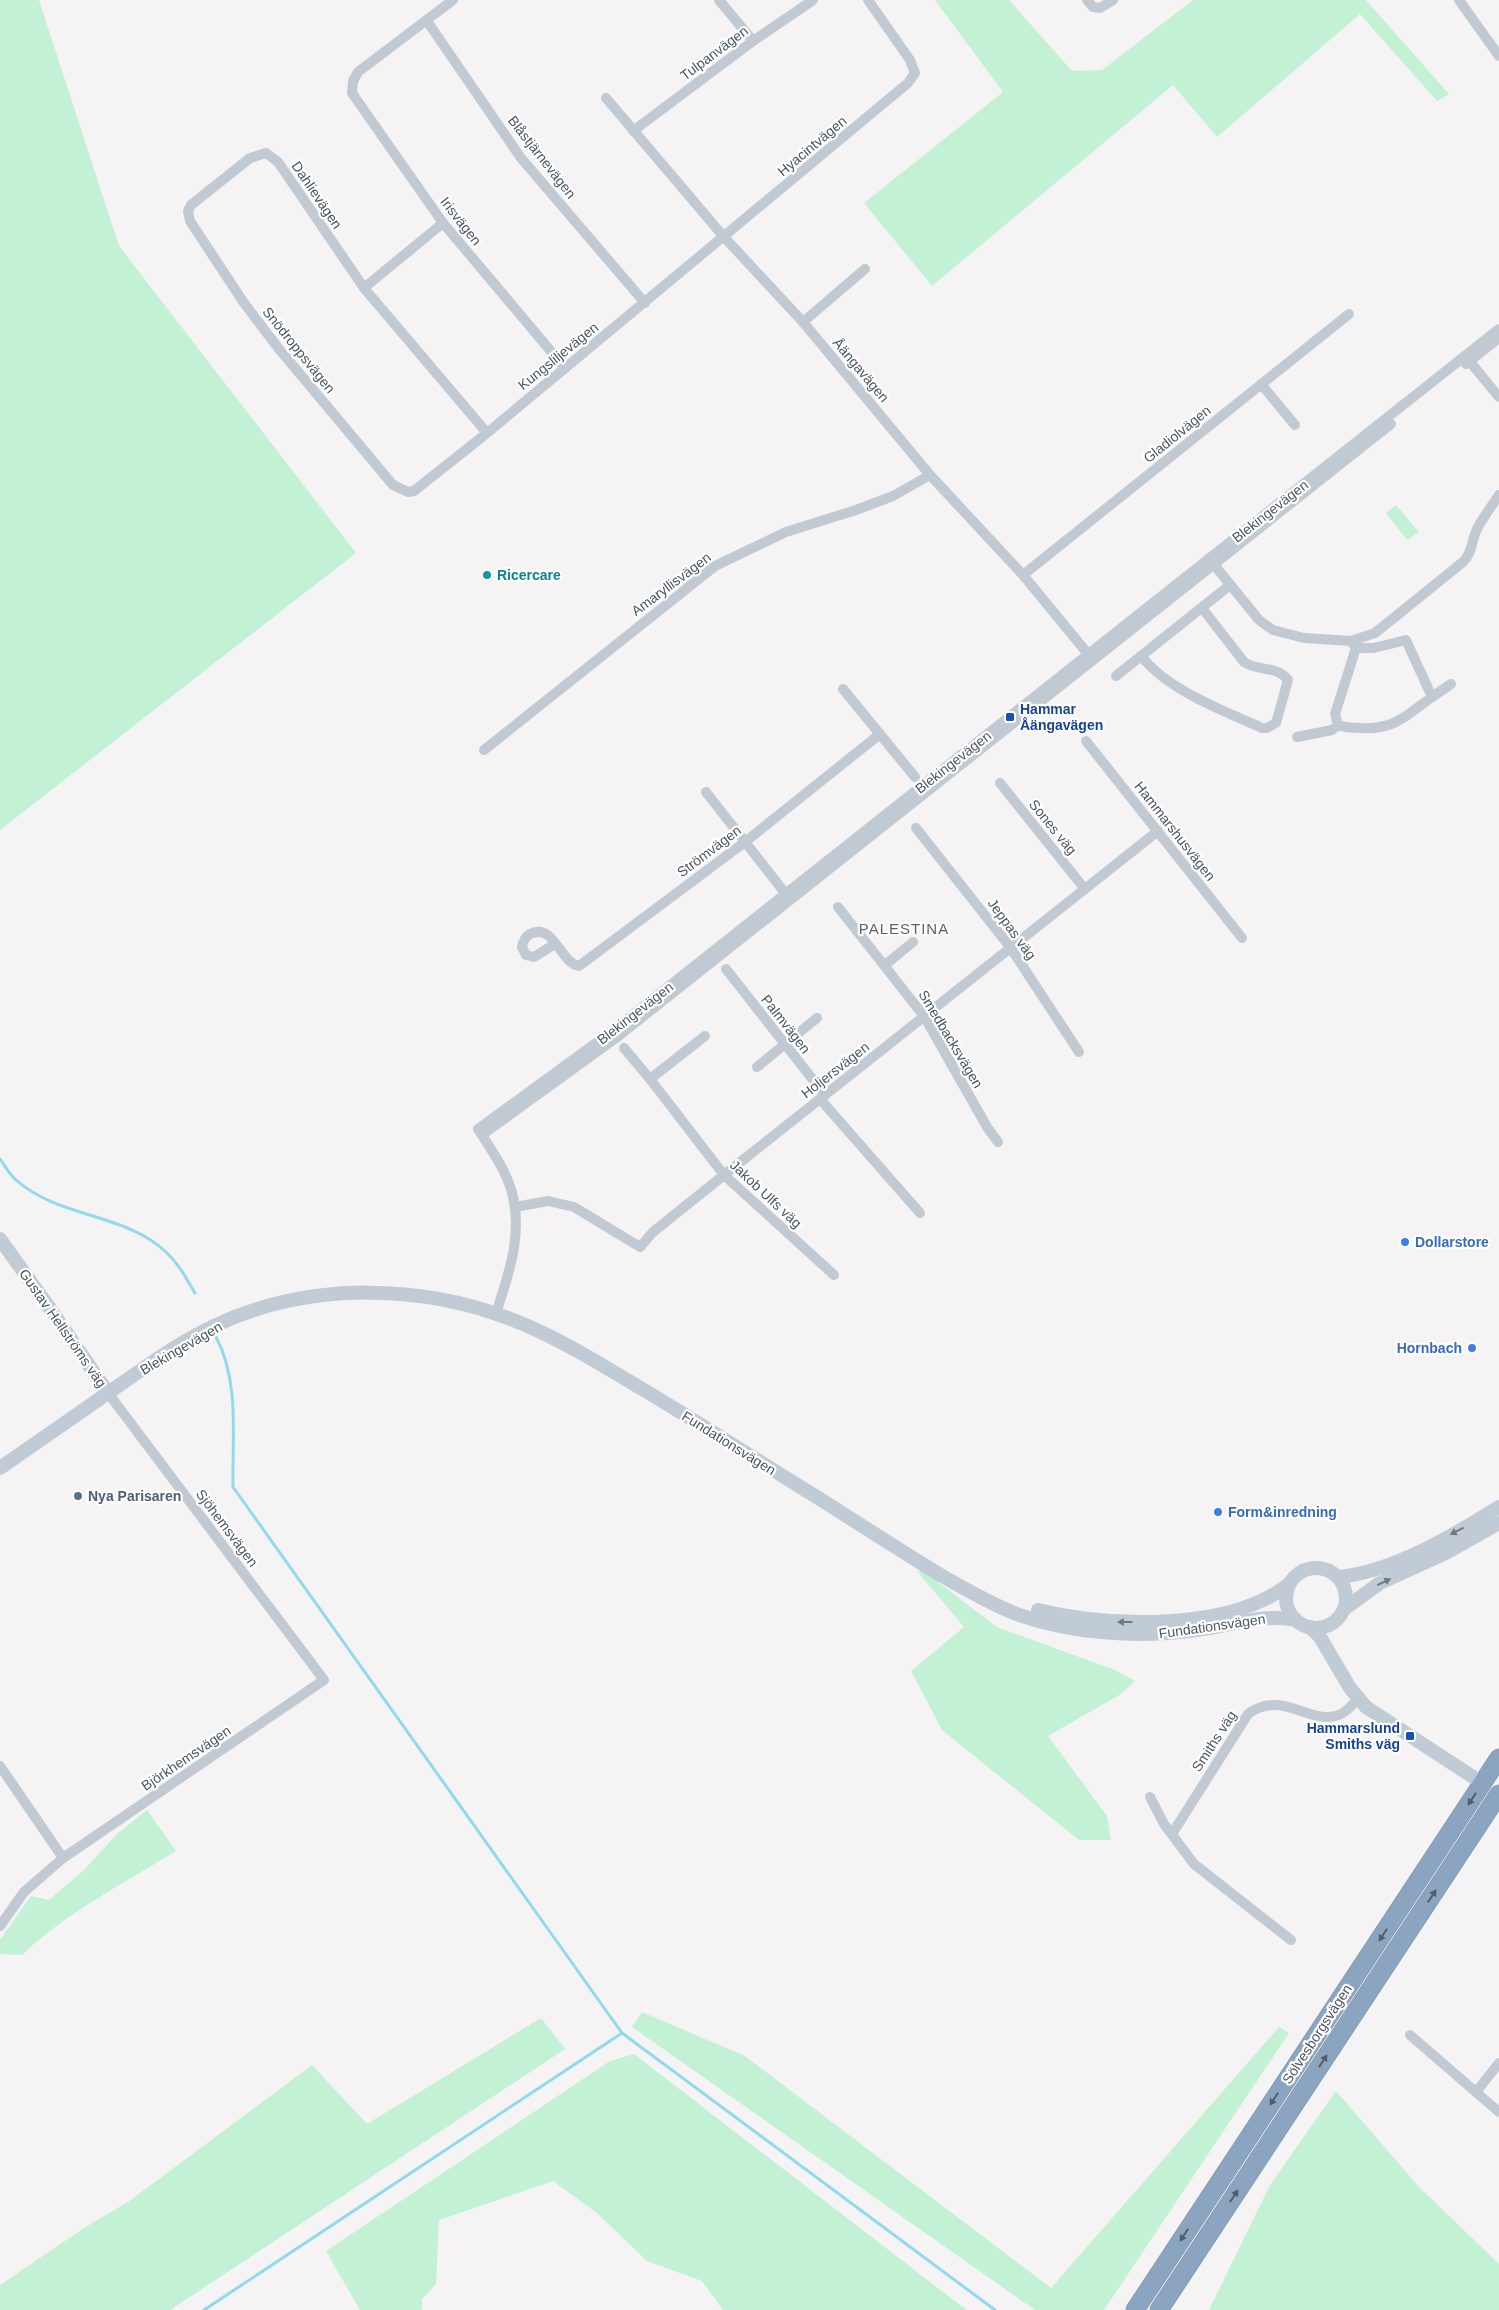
<svg xmlns="http://www.w3.org/2000/svg" width="1499" height="2310" font-family="Helvetica,sans-serif">
<style>
.green{fill:#c3f1d5}
.lines{fill:none;stroke-linecap:round;stroke-linejoin:round}
.stream{stroke:#90daee;stroke-width:3}
.highway-casing{stroke:#7690ad;stroke-width:19}
.street{stroke:#c1cad2;stroke-width:10}
.secondary{stroke:#c1cbd6;stroke-width:14}
.highway{stroke:#8ba5c1;stroke-width:18}
.oneway{fill:#6e7984}
.oneway2{fill:#505e6b}
.culture-dot{fill:#0f9aa8;stroke:#fff;stroke-width:2}
.transit-dot{fill:#1a4fb4;stroke:#fff;stroke-width:2}
.shop-dot{fill:#3f7fe0;stroke:#fff;stroke-width:2}
.service-dot{fill:#5c6f8a;stroke:#fff;stroke-width:2}
.labels{text-anchor:middle;stroke-width:4.5;stroke-linejoin:round;paint-order:stroke}
.street-label{font-size:14px;fill:#4a5661;stroke:#fff}
.culture-label{font-size:14px;font-weight:bold;fill:#0d838f;stroke:#fff;text-anchor:start}
.transit-label{font-size:14px;font-weight:bold;fill:#164399;stroke:#fff;text-anchor:start}
.shop-label{font-size:14px;font-weight:bold;fill:#366cbe;stroke:#fff;text-anchor:start}
.service-label{font-size:14px;font-weight:bold;fill:#4e5e75;stroke:#fff;text-anchor:start}
.neighbourhood-label{font-size:15px;letter-spacing:1px;fill:#5f6368;stroke:#fff}
</style>
<rect width="100%" height="100%" fill="#f5f3f3"/>
<!-- green -->
<g class="green">
<polygon points="0,0 39,0 119,246 356,553 0,830"/>
<polygon points="935,0 1009,0 1072,71 1102,70 1193,0 1366,0 1449,94 1437,101 1360,14 1217,137 1173,85 932,286 864,203 1003,92"/>
<polygon points="1396,505 1419,532 1407,540 1386,513"/>
<polygon points="917,1571 926,1573 997,1627 1115,1670 1135,1681 1121,1694 1048,1736 1107,1816 1111,1840 1079,1840 942,1730 911,1671 964,1627"/>
<path d="M147 1810 176 1851C124 1883 67 1912 22 1955L0 1954V1940L31 1896 49 1900 84 1870 116 1835Z"/>
<polygon points="642,2012 745,2056 1051,2288 1279,2027 1289,2033 1104,2310 1035,2310 632,2027"/>
<polygon points="541,2018 565,2049 170,2310 0,2310 0,2285 84,2228 128,2202 312,2065 367,2124"/>
<polygon points="634,2054 943,2292 967,2310 723,2310 702,2281 647,2261 597,2213 553,2181 439,2220 436,2284 422,2299 422,2310 360,2310 326,2251 610,2061"/>
<polygon points="1336,2091 1419,2187 1499,2264 1499,2310 1209,2310 1270,2185"/>
</g>
<g class="lines">
<!-- stream -->
<g class="stream">
<path d="M0 1159C5 1166 10 1175 16 1180 59 1218 125 1213 166 1252 179 1264 186 1278 195 1293"/>
<path d="M216 1337C240 1382 232 1438 233 1487L622 2033 995 2310"/>
<polyline points="204,2310 622,2033"/>
</g>
<!-- highway casing -->
<g class="highway-casing">
<g id="highway">
<polyline points="1135,2310 1499,1758"/>
<polyline points="1159,2310 1499,1794"/>
</g>
</g>
<!-- street -->
<g class="street">
<polyline points="453,0 358,72 353,81 352,93 443,223 565,368"/>
<polyline points="719,0 753,41"/>
<polyline points="1087,0 1093,7 1100,8 1113,0"/>
<polyline points="1459,0 1499,56"/>
<polyline points="427,21 521,158 645,303"/>
<polyline points="606,98 724,237 803,322 930,475 1023,575 1093,660"/>
<polyline points="633,131 753,41 813,0"/>
<polyline points="364,288 443,223"/>
<polyline points="803,322 865,269"/>
<polyline points="1466,357 1499,397"/>
<polyline points="1466,364 1499,338"/>
<polyline points="1261,384 1295,425"/>
<polyline points="487,433 364,288 278,162 266,153 250,158 191,205 188,211 190,221 244,303 279,349 393,485 408,492 414,491 487,433 908,83 915,73 910,60 868,0"/>
<path d="M1211 561 1259 620 1273 630 1304 638 1351 641 1375 633 1463 562C1473 552 1471 541 1477 529 1483 517 1492 506 1499 495"/>
<polyline points="1023,575 1349,314"/>
<path d="M1351 641 1356 648 1335 714 1338 725C1346 728 1354 728 1362 728 1394 730 1407 715 1432 697L1406 640 1374 648H1356"/>
<path d="M1141 656C1169 691 1222 710 1262 728H1267L1276 723 1288 680C1277 665 1258 672 1244 662L1202 608"/>
<polyline points="1116,676 1230,585"/>
<polyline points="843,689 915,777"/>
<polyline points="1432,697 1451,684"/>
<polyline points="1297,737 1332,730 1338,725"/>
<polyline points="1086,741 1242,938"/>
<polyline points="484,750 715,566 786,532 856,510 893,496 930,475"/>
<polyline points="1000,783 1084,888"/>
<polyline points="706,792 789,898"/>
<polyline points="916,828 1010,947 1079,1052"/>
<polyline points="838,907 924,1016 987,1127 998,1142"/>
<path d="M555 944 534 957 526 955 522 947C523 941 525 937 530 934 554 922 560 963 579 966L745 842 880 734"/>
<polyline points="885,965 913,942"/>
<polyline points="726,969 825,1095"/>
<polyline points="705,1036 650,1079 724,1175 834,1275"/>
<polyline points="624,1048 650,1079"/>
<polyline points="757,1067 817,1018"/>
<polyline points="820,1099 920,1213"/>
<polyline points="482,1135 616,1038 1391,424"/>
<polyline points="515,1207 548,1201 574,1207 640,1247 653,1232 724,1175 1158,831"/>
<path d="M496 1313C509 1274 524 1231 511 1189 504 1167 490 1148 478 1129L611 1032 1499 329"/>
<polyline points="0,1766 63,1858"/>
<polyline points="1150,1797 1164,1824 1194,1864 1291,1940"/>
<path d="M1172 1834 1248 1714C1284 1688 1311 1728 1341 1714 1348 1711 1353 1704 1358 1698"/>
<polyline points="0,1926 24,1892 63,1858 324,1680 108,1393"/>
<polyline points="1410,2035 1499,2112"/>
<polyline points="1476,2092 1499,2063"/>
</g>
<!-- secondary -->
<g class="secondary">
<polyline points="0,1239 51,1310 108,1393"/>
<path d="M0 1468C39 1441 79 1413 118 1386 150 1364 181 1341 216 1325 311 1281 427 1283 523 1324 568 1343 608 1369 649 1393 707 1428 763 1464 820 1499 861 1525 901 1551 942 1576 967 1590 992 1605 1019 1615 1075 1634 1138 1638 1197 1630 1229 1626 1264 1613 1296 1620"/>
<circle cx="1316" cy="1598" r="30"/>
<path d="M1338 1577C1392 1572 1453 1536 1499 1507"/>
<polyline points="1344,1609 1380,1583 1446,1553 1499,1523"/>
<path d="M1038 1610C1103 1626 1202 1629 1263 1600 1272 1596 1281 1590 1289 1584"/>
<polyline points="1310,1627 1320,1637 1350,1688 1366,1707 1473,1777"/>
</g>
<!-- highway -->
<use href="#highway" class="highway"/>
</g>
<!-- one-way arrows -->
<defs><path id="oneway-solid" d="M-6-.8H1V-3.2L6.5 0L1 3.2V.8H-6Z" transform="scale(1.25)"/></defs>
<g class="oneway">
<use href="#oneway-solid" transform="translate(1457 1531) rotate(153)"/>
<use href="#oneway-solid" transform="translate(1384 1582) rotate(-25)"/>
<use href="#oneway-solid" transform="translate(1125 1622) rotate(-180)"/>
</g>
<g class="oneway2">
<use href="#oneway-solid" transform="translate(1472 1799) rotate(123)"/>
<use href="#oneway-solid" transform="translate(1432 1896) rotate(-57)"/>
<use href="#oneway-solid" transform="translate(1383 1935) rotate(123)"/>
<use href="#oneway-solid" transform="translate(1323 2061) rotate(-57)"/>
<use href="#oneway-solid" transform="translate(1274 2099) rotate(123)"/>
<use href="#oneway-solid" transform="translate(1234 2196) rotate(-57)"/>
<use href="#oneway-solid" transform="translate(1184 2235) rotate(123)"/>
</g>
<!-- markers -->
<circle class="culture-dot" cx="487" cy="575" r="5"/>
<g class="transit-dot">
<rect x="1005" y="712" width="10" height="10" rx="2.5"/>
<rect x="1405" y="1731" width="10" height="10" rx="2.5"/>
</g>
<g class="shop-dot">
<circle cx="1405" cy="1242" r="5"/>
<circle cx="1472" cy="1348" r="5"/>
<circle cx="1218" cy="1512" r="5"/>
</g>
<circle class="service-dot" cx="78" cy="1496" r="5"/>
<g class="labels">
<!-- street labels -->
<g class="street-label">
<text transform="translate(714 53) rotate(-37)" y="5">Tulpanvägen</text>
<text transform="translate(812 146) rotate(-40)" y="5">Hyacintvägen</text>
<text transform="translate(542 157) rotate(52)" y="5">Blåstjärnevägen</text>
<text transform="translate(317 195) rotate(56)" y="5">Dahlievägen</text>
<text transform="translate(461 221) rotate(52)" y="5">Irisvägen</text>
<text transform="translate(299 350) rotate(51)" y="5">Snödroppsvägen</text>
<text transform="translate(558 356) rotate(-39)" y="5">Kungsliljevägen</text>
<text transform="translate(861 370) rotate(50)" y="5">Åängavägen</text>
<text transform="translate(1177 434) rotate(-39)" y="5">Gladiolvägen</text>
<text transform="translate(1270 511) rotate(-38)" y="5">Blekingevägen</text>
<text transform="translate(671 584) rotate(-37)" y="5">Amaryllisvägen</text>
<text transform="translate(953 762) rotate(-38)" y="5">Blekingevägen</text>
<text transform="translate(1053 827) rotate(51)" y="5">Sones väg</text>
<text transform="translate(1175 831) rotate(52)" y="5">Hammarshusvägen</text>
<text transform="translate(709 851) rotate(-37)" y="5">Strömvägen</text>
<text transform="translate(1012 929) rotate(54)" y="5">Jeppas väg</text>
<text transform="translate(635 1013) rotate(-38)" y="5">Blekingevägen</text>
<text transform="translate(786 1024) rotate(52)" y="5">Palmvägen</text>
<text transform="translate(951 1039) rotate(59)" y="5">Smedbacksvägen</text>
<text transform="translate(835 1070) rotate(-38)" y="5">Holjersvägen</text>
<text transform="translate(766 1194) rotate(43)" y="5">Jakob Ulfs väg</text>
<text transform="translate(63 1328) rotate(55)" y="5">Gustav Hellströms väg</text>
<text transform="translate(181 1348) rotate(-30)" y="5">Blekingevägen</text>
<text transform="translate(729 1443) rotate(32)" y="5">Fundationsvägen</text>
<text transform="translate(227 1528) rotate(53)" y="5">Sjöhemsvägen</text>
<text transform="translate(1212 1626) rotate(-8)" y="5">Fundationsvägen</text>
<text transform="translate(1214 1741) rotate(-57)" y="5">Smiths väg</text>
<text transform="translate(186 1758) rotate(-34)" y="5">Björkhemsvägen</text>
<text transform="translate(1317 2034) rotate(-57)" y="5">Sölvesborgsvägen</text>
</g>
<!-- culture labels -->
<g class="culture-label">
<text x="497" y="580">Ricercare</text>
</g>
<!-- transit labels -->
<g class="transit-label">
<text x="1020" y="714">Hammar<tspan x="1020" dy="16">Åängavägen</tspan></text>
<text x="1400" y="1733" text-anchor="end">Hammarslund<tspan x="1400" dy="16">Smiths väg</tspan></text>
</g>
<!-- shop labels -->
<g class="shop-label">
<text x="1415" y="1247">Dollarstore</text>
<text x="1462" y="1353" text-anchor="end">Hornbach</text>
<text x="1228" y="1517">Form&amp;inredning</text>
</g>
<!-- service labels -->
<g class="service-label">
<text x="88" y="1501">Nya Parisaren</text>
</g>
<!-- neighbourhood labels -->
<g class="neighbourhood-label">
<text x="904" y="934">PALESTINA</text>
</g>
</g>
</svg>
